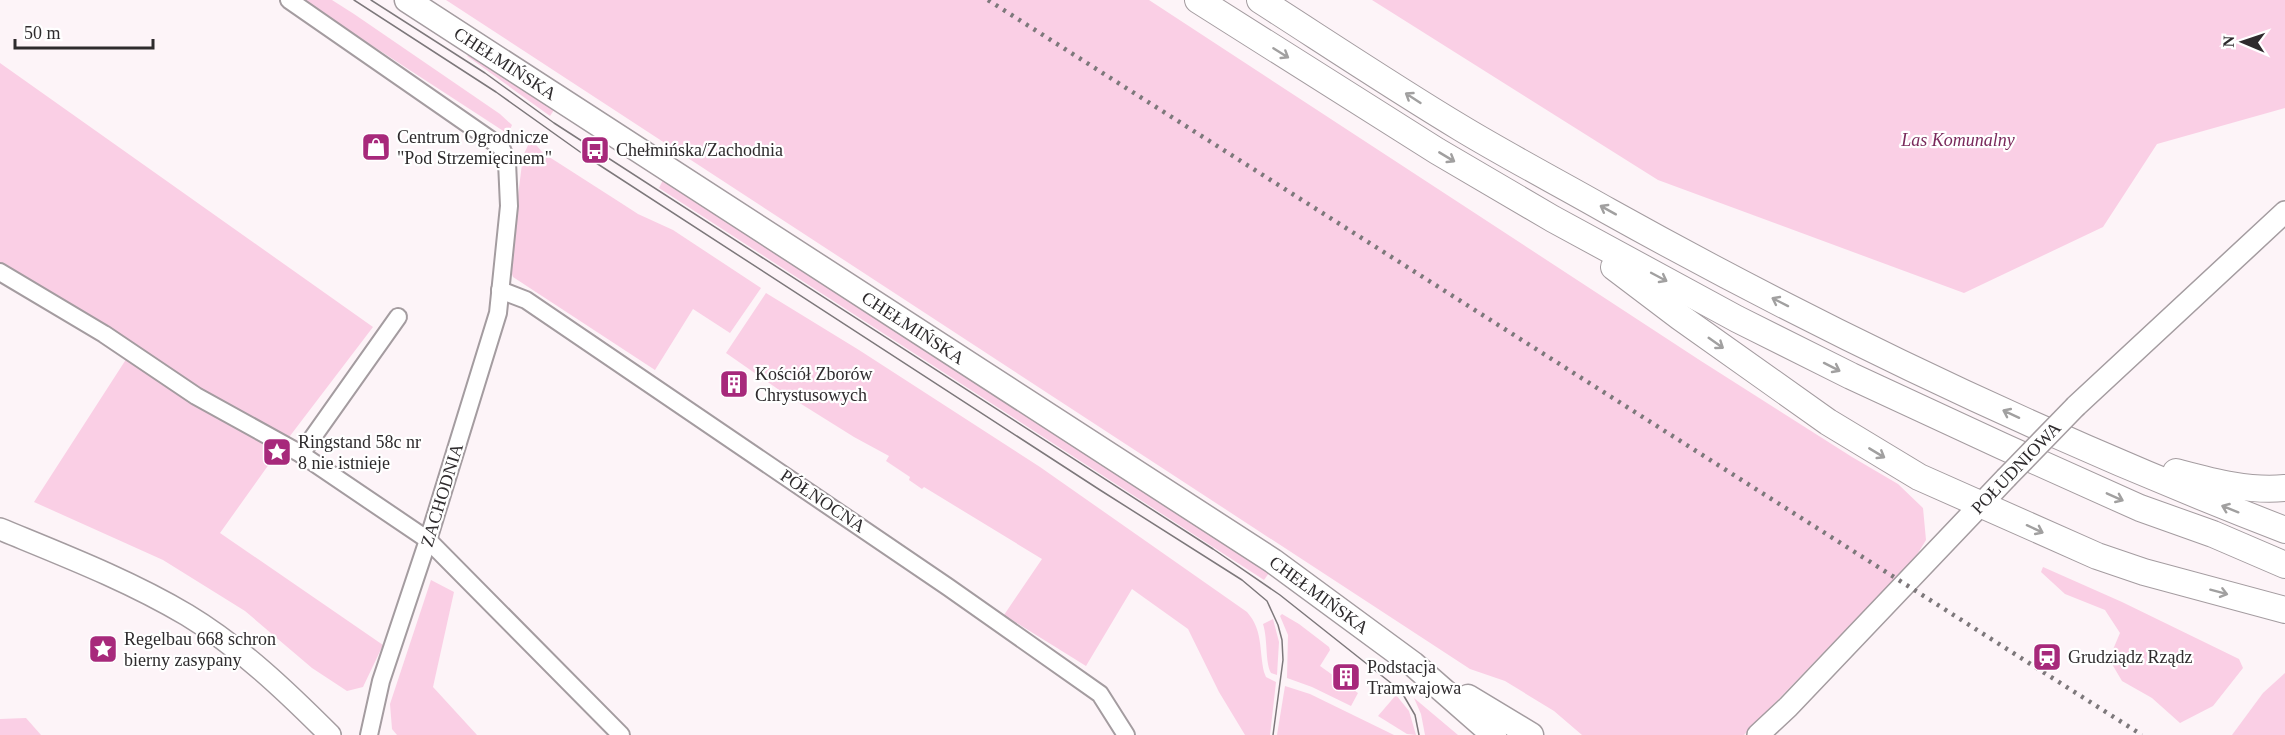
<svg xmlns="http://www.w3.org/2000/svg" width="2285" height="735" font-family="'Times New Roman',serif">
<style>
.green{fill:#facfe5}
.lines{fill:none;stroke-linecap:round;stroke-linejoin:round}
.minor-casing{stroke:#a49ca0;stroke-width:20}
.tertiary-casing{stroke:#a49ca0;stroke-width:24}
.secondary-casing{stroke:#a49ca0;stroke-width:27}
.primary-casing{stroke:#a49ca0;stroke-width:28}
.minor{stroke:#fff;stroke-width:16}
.tertiary{stroke:#fff;stroke-width:21}
.secondary{stroke:#fff;stroke-width:24}
.primary{stroke:#fff;stroke-width:26}
.tram{stroke:#7d787b;stroke-width:1.5}
.rail{stroke:#7d787b;stroke-width:4.5;stroke-dasharray:3 6;stroke-linecap:butt}
.tertiary-bridge-casing{stroke:#a49ca0;stroke-width:24;stroke-linecap:butt}
.tertiary-bridge{stroke:#fff;stroke-width:21}
.oneway{stroke:#a1a0a0}
.labels{text-anchor:middle;stroke-width:4.5;stroke-linejoin:round;paint-order:stroke}
.street-label{font-size:18px;fill:#2e2b2d;stroke:#fff}
.poi-label{font-size:18px;fill:#2e2b2d;stroke:#fff;text-anchor:start}
.park-label{font-size:18px;font-style:italic;fill:#7a2a5c;stroke:#fff}
</style>
<rect width="100%" height="100%" fill="#fdf4f8"/>
<!-- green -->
<g class="green">
<polygon points="302,0 332,0 354,14 500,114 512,125 508,134"/>
<polygon points="446,0 1149,0 1701,361 1852,457 1898,484 1923,508 1926,540 1915,558 1744,735 1582,735 1554,711 1505,681 1470,669"/>
<polygon points="1372,0 2285,0 2285,108 2157,144 2103,227 1964,293 1658,180"/>
<polygon points="470,53 554,110 550,116 467,56"/>
<polygon points="0,63 373,327 277,453 220,533 383,645 363,687 347,691 312,668 245,611 163,560 34,502 134,347 0,265"/>
<polygon points="531,139 543,153 621,203 638,214 673,230 761,288 730,333 693,309 655,370 513,277 509,267 523,156"/>
<polygon points="663,180 1269,573 1264,580 659,188"/>
<path d="M766 293 859 350 1040 467 1247 612C1263 630 1259 649 1264 672L1266 677 1276 682 1270 735H1245L1219 692 1188 629 1132 589 1086 666 1004 615 1042 559 924 487 922 489 909 480 910 477 886 461 889 456 854 437 782 392 726 353Z"/>
<polygon points="2043,567 2122,602 2239,659 2243,668 2213,706 2180,723 2152,698 2122,681 2109,659 2120,633 2105,610 2065,594 2041,572"/>
<polygon points="431,580 454,592 433,687 477,735 397,735 392,729 390,704"/>
<polygon points="1282,614 1299,624 1329,647 1330,650 1320,666 1358,693 1351,706 1312,687 1287,678 1288,635 1280,616"/>
<path d="M1273 619 1279 642 1277 675 1271 673C1265 662 1268 640 1263 624Z"/>
<polygon points="2285,673 2285,735 2232,735 2263,693"/>
<polygon points="1285,686 1310,694 1394,735 1277,735"/>
<polygon points="1396,695 1409,711 1416,735 1407,734 1378,716"/>
<polygon points="1414,698 1458,735 1425,735 1421,714"/>
<polygon points="26,718 41,735 0,735 0,719"/>
</g>
<g class="lines">
<!-- minor casing -->
<g class="minor-casing">
<g id="minor">
<polyline points="289,0 501,147 507,162 509,206 498,313 428,540 381,681 369,735"/>
<polyline points="0,272 104,334 196,396 301,454 428,540 621,735"/>
<polyline points="500,290 526,300 948,587 1100,694 1126,735"/>
<polyline points="301,454 398,317"/>
</g>
</g>
<!-- tertiary casing -->
<g class="tertiary-casing">
<g id="tertiary">
<polyline points="2076,406 2285,212"/>
<path d="M0 529C63 555 128 580 187 615 240 647 286 691 330 735"/>
<polyline points="1758,735 1788,707 2006,478"/>
</g>
</g>
<!-- secondary casing -->
<g class="secondary-casing">
<g id="secondary">
<path id="s1" d="M407 0 1273 561 1413 664 1494 735"/>
<polyline points="1468,697 1531,735"/>
</g>
</g>
<!-- primary casing -->
<g class="primary-casing">
<g id="primary">
<polyline points="1198,0 1437,151 1553,219 1737,319 1851,376 2002,446 2140,508 2213,534 2285,565"/>
<path d="M1260 0C1327 43 1393 87 1461 128 1509 157 1559 183 1608 211 1825 332 2053 440 2285 530"/>
<polyline points="1614,267 1680,317 1828,422 1919,477 2097,556 2144,572 2285,610"/>
<path d="M2176 472C2210 481 2249 492 2285 488"/>
</g>
</g>
<!-- minor -->
<use href="#minor" class="minor"/>
<!-- tertiary -->
<use href="#tertiary" class="tertiary"/>
<!-- secondary -->
<use href="#secondary" class="secondary"/>
<!-- primary -->
<use href="#primary" class="primary"/>
<!-- tram -->
<g class="tram">
<polyline points="354,0 496,92 590,159 1100,490 1242,580 1267,601 1278,625 1282,640 1283,660 1273,735"/>
<polyline points="371,0 485,73 554,123 1213,549 1280,595 1401,691 1415,715 1419,735"/>
</g>
<!-- rail -->
<polyline class="rail" points="988,0 2142,735"/>
<!-- tertiary-bridge casing -->
<g class="tertiary-bridge-casing">
<polyline id="tertiary-bridge" points="2006,478 2076,406"/>
</g>
<!-- tertiary-bridge -->
<use href="#tertiary-bridge" class="tertiary-bridge"/>
</g>
<!-- one-way arrows -->
<defs><path id="oneway-shaft" d="M-6 0H5M1.5-3L5.5 0L1.5 3" fill="none" stroke-width="1.6" stroke-linecap="round" stroke-linejoin="round" transform="scale(1.5)"/></defs>
<g class="oneway">
<use href="#oneway-shaft" transform="translate(1281 53) rotate(32)"/>
<use href="#oneway-shaft" transform="translate(1413 98) rotate(-147)"/>
<use href="#oneway-shaft" transform="translate(1447 157) rotate(31)"/>
<use href="#oneway-shaft" transform="translate(1608 210) rotate(-151)"/>
<use href="#oneway-shaft" transform="translate(1659 277) rotate(28)"/>
<use href="#oneway-shaft" transform="translate(1780 302) rotate(-153)"/>
<use href="#oneway-shaft" transform="translate(1716 343) rotate(35)"/>
<use href="#oneway-shaft" transform="translate(1832 367) rotate(27)"/>
<use href="#oneway-shaft" transform="translate(2011 414) rotate(-155)"/>
<use href="#oneway-shaft" transform="translate(1877 453) rotate(31)"/>
<use href="#oneway-shaft" transform="translate(2115 497) rotate(24)"/>
<use href="#oneway-shaft" transform="translate(2230 509) rotate(-158)"/>
<use href="#oneway-shaft" transform="translate(2035 529) rotate(25)"/>
<use href="#oneway-shaft" transform="translate(2219 592) rotate(15)"/>
</g>
<!-- icons -->
<defs>
<g id="shop-square" transform="scale(1.5)"><rect x="-9" y="-9" width="18" height="18" rx="4" fill="#a7297b" stroke="#fff"/><path d="M-5-2.5h2.3a2.7 3.5 0 0 1 5.4 0H5L5.5 6h-11ZM-1.5-2.5h3a1.5 2.3 0 0 0-3 0Z" fill="#fff"/></g>
<g id="bus-square" transform="scale(1.5)"><rect x="-9" y="-9" width="18" height="18" rx="4" fill="#a7297b" stroke="#fff"/><path d="M-5-6H5V4H4V6H2V4H-2V6H-4V4H-5ZM-3.5-4V0h7V-4ZM-3.5 1.2v1.5H-2V1.2ZM2 1.2v1.5H3.5V1.2Z" fill="#fff"/></g>
<g id="building-square" transform="scale(1.5)"><rect x="-9" y="-9" width="18" height="18" rx="4" fill="#a7297b" stroke="#fff"/><path d="M-4-6H4V6H1V3H-1V6H-4ZM-2.5-4.3h1.7v1.8h-1.7ZM.8-4.3h1.7v1.8H.8ZM-2.5-1h1.7V.8h-1.7ZM.8-1h1.7V.8H.8Z" fill="#fff"/></g>
<g id="sight-square" transform="scale(1.5)"><rect x="-9" y="-9" width="18" height="18" rx="4" fill="#a7297b" stroke="#fff"/><path d="M0-6L1.8-2.2L6-1.7L2.9 1.2L3.7 5.4L0 3.3L-3.7 5.4L-2.9 1.2L-6-1.7L-1.8-2.2Z" fill="#fff"/></g>
<g id="station-square" transform="scale(1.5)"><rect x="-9" y="-9" width="18" height="18" rx="4" fill="#a7297b" stroke="#fff"/><path d="M-3-6H3Q5-6 5-4V2Q5 4 3 4L4.5 6H3L1.5 4h-3L-3 6H-4.5L-3 4Q-5 4-5 2V-4Q-5-6-3-6ZM-3.5-4v3h7v-3ZM-3.5 1v1.5H-2V1ZM2 1v1.5H3.5V1Z" fill="#fff"/></g>
</defs>
<g fill-rule="evenodd">
<use href="#shop-square" x="376" y="147"/>
<use href="#bus-square" x="595" y="150"/>
<use href="#building-square" x="734" y="384"/>
<use href="#sight-square" x="277" y="452"/>
<use href="#sight-square" x="103" y="649"/>
<use href="#station-square" x="2047" y="657"/>
<use href="#building-square" x="1346" y="677"/>
</g>
<g class="labels">
<!-- street labels -->
<g class="street-label">
<text dy="6" stroke="none"><textPath href="#s1" startOffset="117">CHEŁMIŃSKA</textPath></text>
<text dy="6" stroke="none"><textPath href="#s1" startOffset="603">CHEŁMIŃSKA</textPath></text>
<text transform="translate(2016 468) rotate(-46)" y="6">POŁUDNIOWA</text>
<text transform="translate(442 495) rotate(-73)" y="6">ZACHODNIA</text>
<text transform="translate(823 501) rotate(34)" y="6">PÓŁNOCNA</text>
<text dy="6" stroke="none"><textPath href="#s1" startOffset="1089">CHEŁMIŃSKA</textPath></text>
</g>
<!-- poi labels -->
<g class="poi-label">
<text x="397" y="143">Centrum Ogrodnicze<tspan x="397" dy="21">"Pod Strzemięcinem"</tspan></text>
<text x="616" y="156">Chełmińska/Zachodnia</text>
<text x="755" y="380">Kościół Zborów<tspan x="755" dy="21">Chrystusowych</tspan></text>
<text x="298" y="448">Ringstand 58c nr<tspan x="298" dy="21">8 nie istnieje</tspan></text>
<text x="124" y="645">Regelbau 668 schron<tspan x="124" dy="21">bierny zasypany</tspan></text>
<text x="2068" y="663">Grudziądz Rządz</text>
<text x="1367" y="673">Podstacja<tspan x="1367" dy="21">Tramwajowa</tspan></text>
</g>
<!-- park labels -->
<g class="park-label">
<text x="1958" y="146">Las Komunalny</text>
</g>
</g>
<!-- north arrow -->
<g transform="translate(2243 42) rotate(272)" stroke="#ffffff" stroke-width="4.5" paint-order="stroke">
<path d="M0-4.5L10 22L0 15L-10 22Z" fill="#2e2b2d"/>
<text y="-9" font-size="16" font-weight="bold" text-anchor="middle" fill="#2e2b2d">N</text>
</g>
<!-- scale -->
<path d="M15 39v9h138v-9" fill="none" stroke="#2e2b2d" stroke-width="3"/>
<text x="24" y="39" font-size="18" fill="#2e2b2d" stroke="#ffffff" stroke-width="4.5" paint-order="stroke">50 m</text>
</svg>
